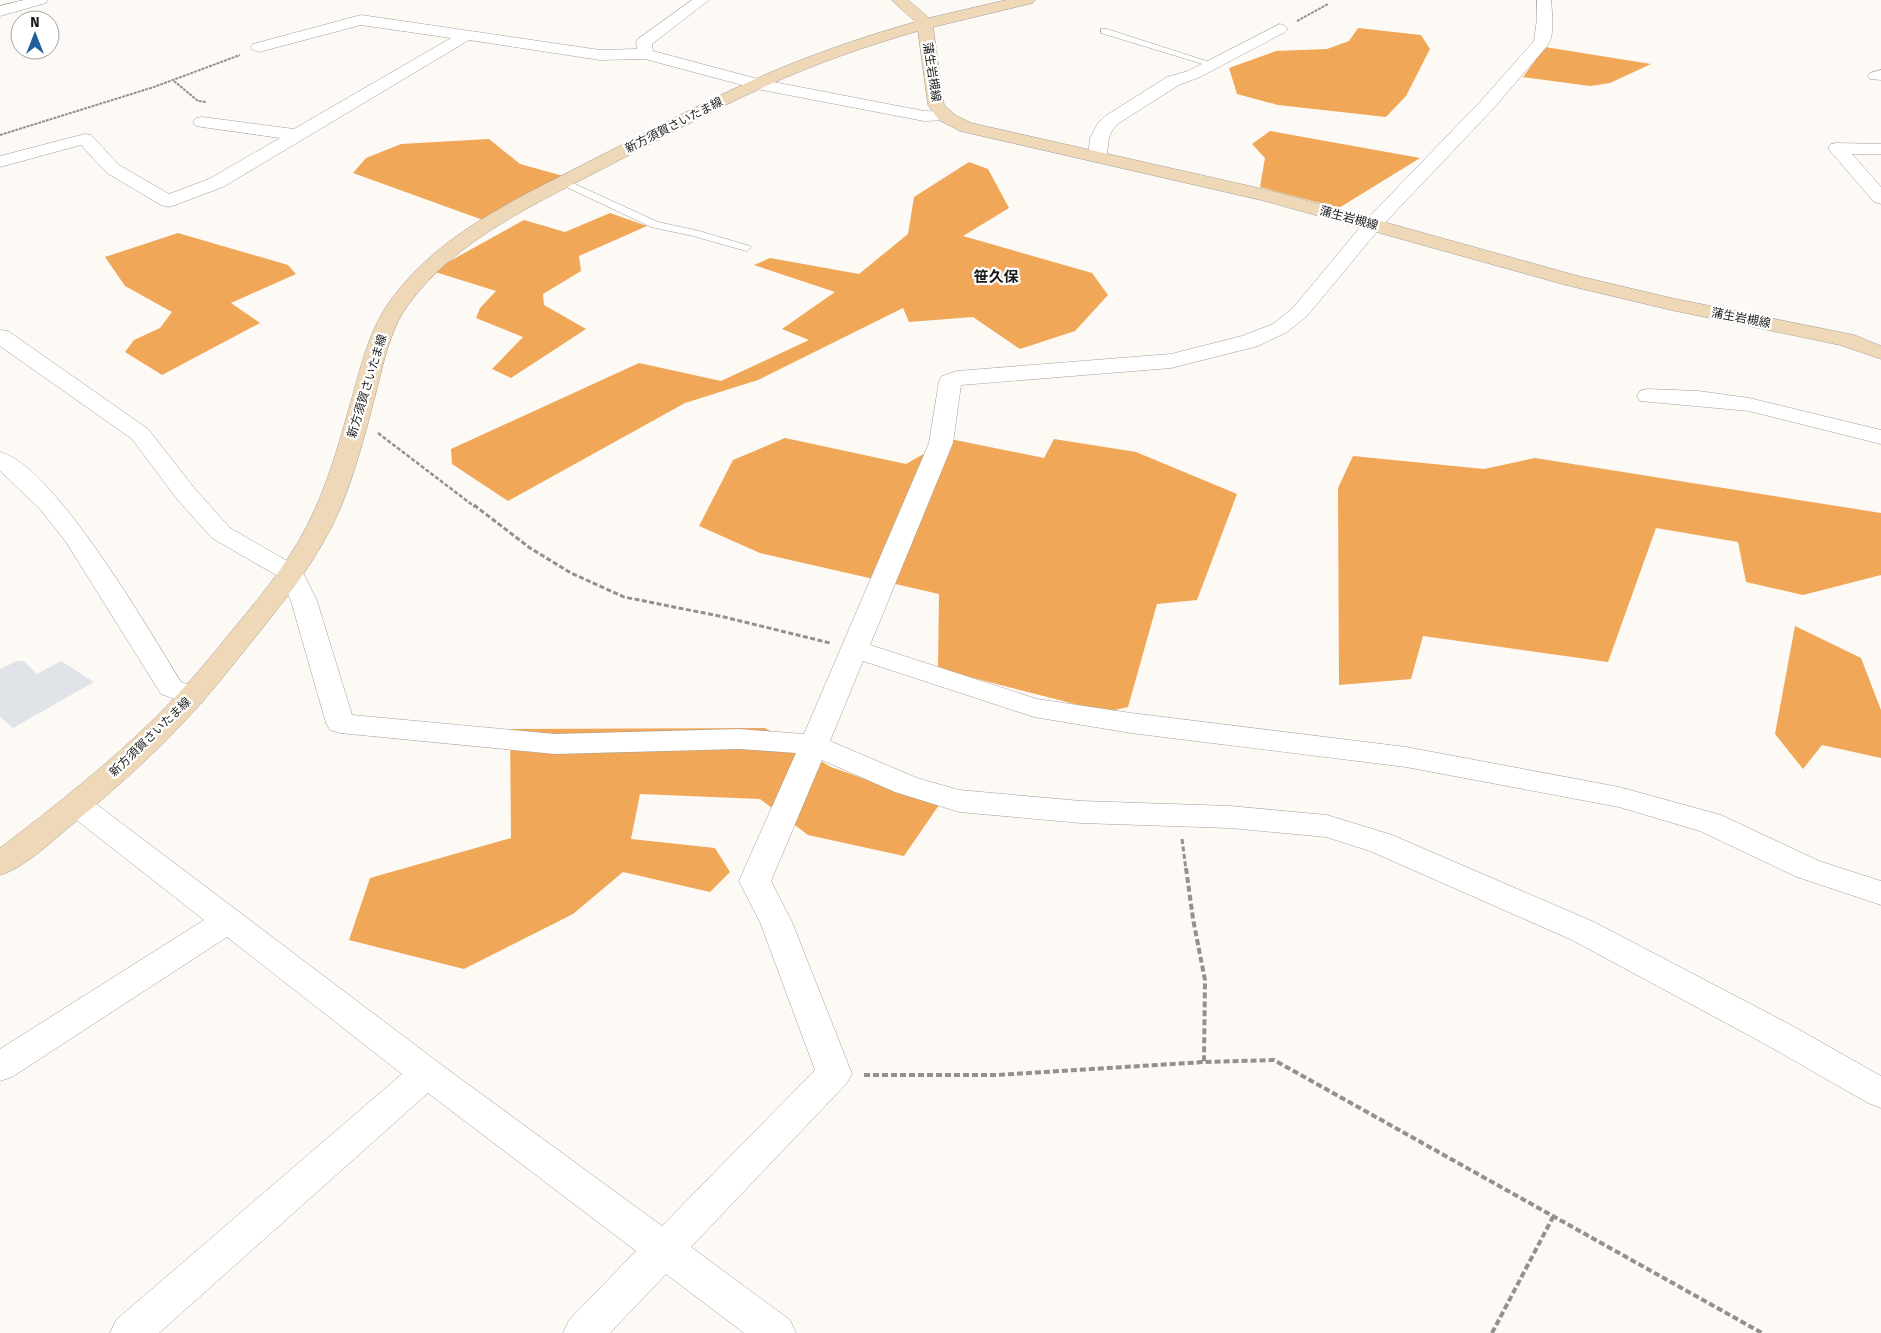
<svg xmlns="http://www.w3.org/2000/svg" width="1881" height="1333" font-family="'Fira Sans','Noto Sans JP',sans-serif">
<style>
.forest{fill:#f0a758}
.building{fill:#e0e4e8}
.lines{fill:none;stroke-linecap:round;stroke-linejoin:round}
.service-casing{stroke:#a29e9b;stroke-width:1}
.minor-casing{stroke:#a29e9b;stroke-width:1}
.tertiary-casing{stroke:#a29e9b;stroke-width:1}
.secondary-casing{stroke:#a29e9b;stroke-width:1}
.path-far3{stroke:#93908e;stroke-width:2;stroke-dasharray:3 1;stroke-linecap:butt}
.path-far2{stroke:#93908e;stroke-width:2.5;stroke-dasharray:4 2;stroke-linecap:butt}
.path-far1{stroke:#93908e;stroke-width:3;stroke-dasharray:5 2.5;stroke-linecap:butt}
.path{stroke:#93908e;stroke-width:4;stroke-dasharray:6 3;stroke-linecap:butt}
.service{fill:#fff;fill-rule:evenodd}
.minor{fill:#fff;fill-rule:evenodd}
.tertiary{fill:#fff;fill-rule:evenodd}
.secondary{fill:#efd8b7;fill-rule:evenodd}
.labels{text-anchor:middle;stroke-width:4.5;stroke-linejoin:round;paint-order:stroke}
.far-street-label{font-size:12px;fill:#1c1b1a;stroke:#fff}
.far-quarter-label{font-size:15px;font-weight:bold;fill:#1c1b1a;stroke:#fff}
</style>
<rect width="100%" height="100%" fill="#fdf9f5"/>
<!-- forest -->
<g class="forest">
<polygon points="1358,28 1421,35 1430,49 1406,96 1386,117 1278,105 1237,94 1229,68 1276,51 1327,49 1349,41"/>
<polygon points="1545,47 1651,64 1610,83 1590,86 1523,77"/>
<polygon points="1270,131 1420,158 1339,208 1260,187 1265,158 1252,144"/>
<polygon points="489,139 520,164 567,177 483,220 353,173 366,158 401,144"/>
<polygon points="969,162 988,169 1009,208 963,236 1092,273 1108,295 1075,331 1020,349 973,317 909,322 903,308 758,380 685,403 508,501 452,464 451,449 639,363 721,381 809,340 782,329 835,292 754,265 770,258 859,274 908,234 914,197"/>
<polygon points="610,213 647,226 579,256 581,271 543,294 544,305 586,329 511,378 492,369 523,337 476,318 480,308 496,291 432,271 524,220 565,232"/>
<polygon points="178,233 288,265 296,274 231,303 260,323 162,375 125,352 134,340 160,328 172,312 125,286 105,257"/>
<polygon points="785,438 906,464 950,439 1044,458 1054,439 1136,452 1237,494 1197,600 1157,604 1128,707 1106,712 938,669 939,594 760,553 699,526 733,460"/>
<polygon points="1353,456 1484,469 1535,458 1881,513 1881,575 1803,595 1746,582 1738,542 1656,528 1608,662 1423,636 1411,679 1339,685 1338,488"/>
<polygon points="1795,626 1861,658 1881,710 1881,758 1822,745 1803,769 1775,734"/>
<polygon points="765,728 831,767 939,805 904,856 808,835 760,799 640,794 631,839 715,848 730,872 710,892 623,872 573,914 464,969 349,940 370,878 511,838 510,729"/>
</g>
<!-- building -->
<polygon class="building" points="17,661 24,661 37,674 61,661 94,682 13,728 0,717 0,669"/>
<g class="lines">
<!-- service casing -->
<g class="service-casing">
<g id="service">
<polygon points="1101,29 1107,29 1216,64 1212,67 1209,66 1101,33"/>
<polygon points="564,179 658,222 699,231 750,246 751,248 746,251 693,236 651,227 560,184 560,180"/>
</g>
</g>
<!-- minor casing -->
<g class="minor-casing">
<g id="minor">
<polygon points="692,0 709,0 652,44 653,51 758,79 924,111 951,112 954,116 951,120 924,121 757,89 645,59 600,60 469,40 223,187 175,205 168,207 161,205 107,173 81,145 0,167 0,156 85,134 91,135 119,165 169,194 209,179 280,138 202,127 196,126 193,122 196,118 202,117 294,129 451,38 361,25 259,52 253,50 251,47 253,44 361,15 600,50 637,49 636,42 638,39"/>
<path d="M1537 0H1551C1552 13 1555 34 1548 45L1492 110 1380 228 1307 316 1287 332 1258 346 1171 368 961 385 953 443 870 645 1037 699 1131 713 1406 747 1619 787 1721 815 1819 861 1881 881V905L1797 877 1700 831 1619 807 1406 767 1131 733 1034 717 863 661 830 741 917 778 959 790 1081 801 1230 806 1327 815 1392 835 1594 922 1789 1024 1881 1076V1108L1868 1103 1765 1044 1572 940 1370 851 1326 837 1230 828 1081 823 959 812 895 792 822 760 771 881 792 922 852 1074 846 1084 691 1247 790 1320 796 1333H744L666 1274 610 1333H563L569 1320 636 1251 428 1093 159 1333H110L116 1320 402 1074 227 937 12 1077 0 1081V1049L204 920 65 811 61 804 65 797 76 793 87 797 439 1063 662 1226 815 1070 760 922 739 881 796 753 739 749 555 754 340 733 330 730 326 723 291 601 281 578 212 538 177 499 132 439 0 346V330L8 331 148 429 195 489 230 528 301 569 317 601 352 715 555 734 739 729 804 734 929 443 939 381 942 376 957 371 1171 354 1242 336 1273 324 1293 308 1366 220 1480 102 1534 41 1537 19Z"/>
<path d="M1280 24 1285 26 1288 29 1285 32 1200 77 1179 85 1119 123C1102 138 1113 147 1103 161L1097 162 1091 161 1088 157 1090 138 1098 123 1107 115 1167 77 1188 71Z"/>
<polygon points="1881,70 1881,80 1870,79 1868,76 1870,73"/>
<polygon points="1837,143 1881,144 1881,154 1852,154 1881,187 1881,204 1874,202 1831,152 1828,148 1831,144"/>
<polygon points="1648,389 1698,391 1749,398 1881,430 1881,444 1749,411 1640,401 1637,396 1640,391"/>
<path d="M0 452C54 465 150 632 181 682L202 689 206 696 202 703 192 705 161 694 66 542 40 509 0 471Z"/>
</g>
</g>
<!-- tertiary casing -->
<g class="tertiary-casing">
<polygon id="tertiary" points="24,0 48,0 46,3 0,16 0,6"/>
</g>
<!-- secondary casing -->
<g class="secondary-casing">
<path id="secondary" d="M892 0H908L929 18 1006 0H1035L1033 3 933 27 944 105 955 115 971 123 1276 192 1578 276 1671 298 1854 335 1881 346V359L1840 345 1671 310 1566 285 1265 201 960 131 939 120 928 105 918 31C866 46 814 64 764 87 710 111 659 140 606 167 536 204 456 239 408 305 389 331 383 366 375 396 365 434 355 473 340 509 320 556 288 596 257 635 232 666 208 697 181 725 146 762 108 795 69 827 50 843 24 868 0 875V848C55 806 110 763 159 714 186 687 211 657 235 627 266 590 296 553 315 509 331 474 341 436 352 398 362 363 370 327 393 297 442 231 523 196 594 159 646 133 697 105 751 81 804 57 859 38 915 22Z"/>
</g>
<!-- path-far3 -->
<g class="path-far3">
<polyline points="1297,21 1328,4"/>
<polyline points="174,81 198,101 206,102"/>
<polyline points="0,135 154,87 240,55"/>
</g>
<!-- path-far2 -->
<polyline class="path-far2" points="378,433 475,507"/>
<!-- path-far1 -->
<g class="path-far1">
<polyline points="474,505 530,548 571,573 624,597 724,617 830,643"/>
<polyline points="1182,839 1186,870"/>
</g>
<!-- path -->
<g class="path">
<polyline points="1186,868 1193,919 1205,980 1204,1062"/>
<polyline points="864,1075 997,1075 1204,1062 1274,1060 1762,1333"/>
<polyline points="1492,1333 1553,1217"/>
</g>
<!-- service -->
<use href="#service" class="service"/>
<!-- minor -->
<use href="#minor" class="minor"/>
<!-- tertiary -->
<use href="#tertiary" class="tertiary"/>
<!-- secondary -->
<use href="#secondary" class="secondary"/>
</g>
<g class="labels">
<!-- far-street labels -->
<g class="far-street-label">
<text transform="translate(932 72) rotate(81)" y="4">蒲生岩槻線</text>
<text transform="translate(674 125) rotate(-27)" y="4">新方須賀さいたま線</text>
<text transform="translate(1349 218) rotate(15)" y="4">蒲生岩槻線</text>
<text transform="translate(1741 318) rotate(11)" y="4">蒲生岩槻線</text>
<text transform="translate(367 386) rotate(-73)" y="4">新方須賀さいたま線</text>
<text transform="translate(150 737) rotate(-44)" y="4">新方須賀さいたま線</text>
</g>
<!-- far-quarter labels -->
<g class="far-quarter-label">
<text x="996" y="282">笹久保</text>
</g>
</g>
<!-- north arrow -->
<g transform="translate(35 35)"><circle r="24" fill="#ffffff" stroke="#a4a4a3"/>
<path d="M0-4L9 19L0 12L-9 19Z" fill="#235f96"/>
<text y="-8" font-size="14" font-weight="bold" text-anchor="middle" fill="#1c1b1a">N</text>
</g>
</svg>
